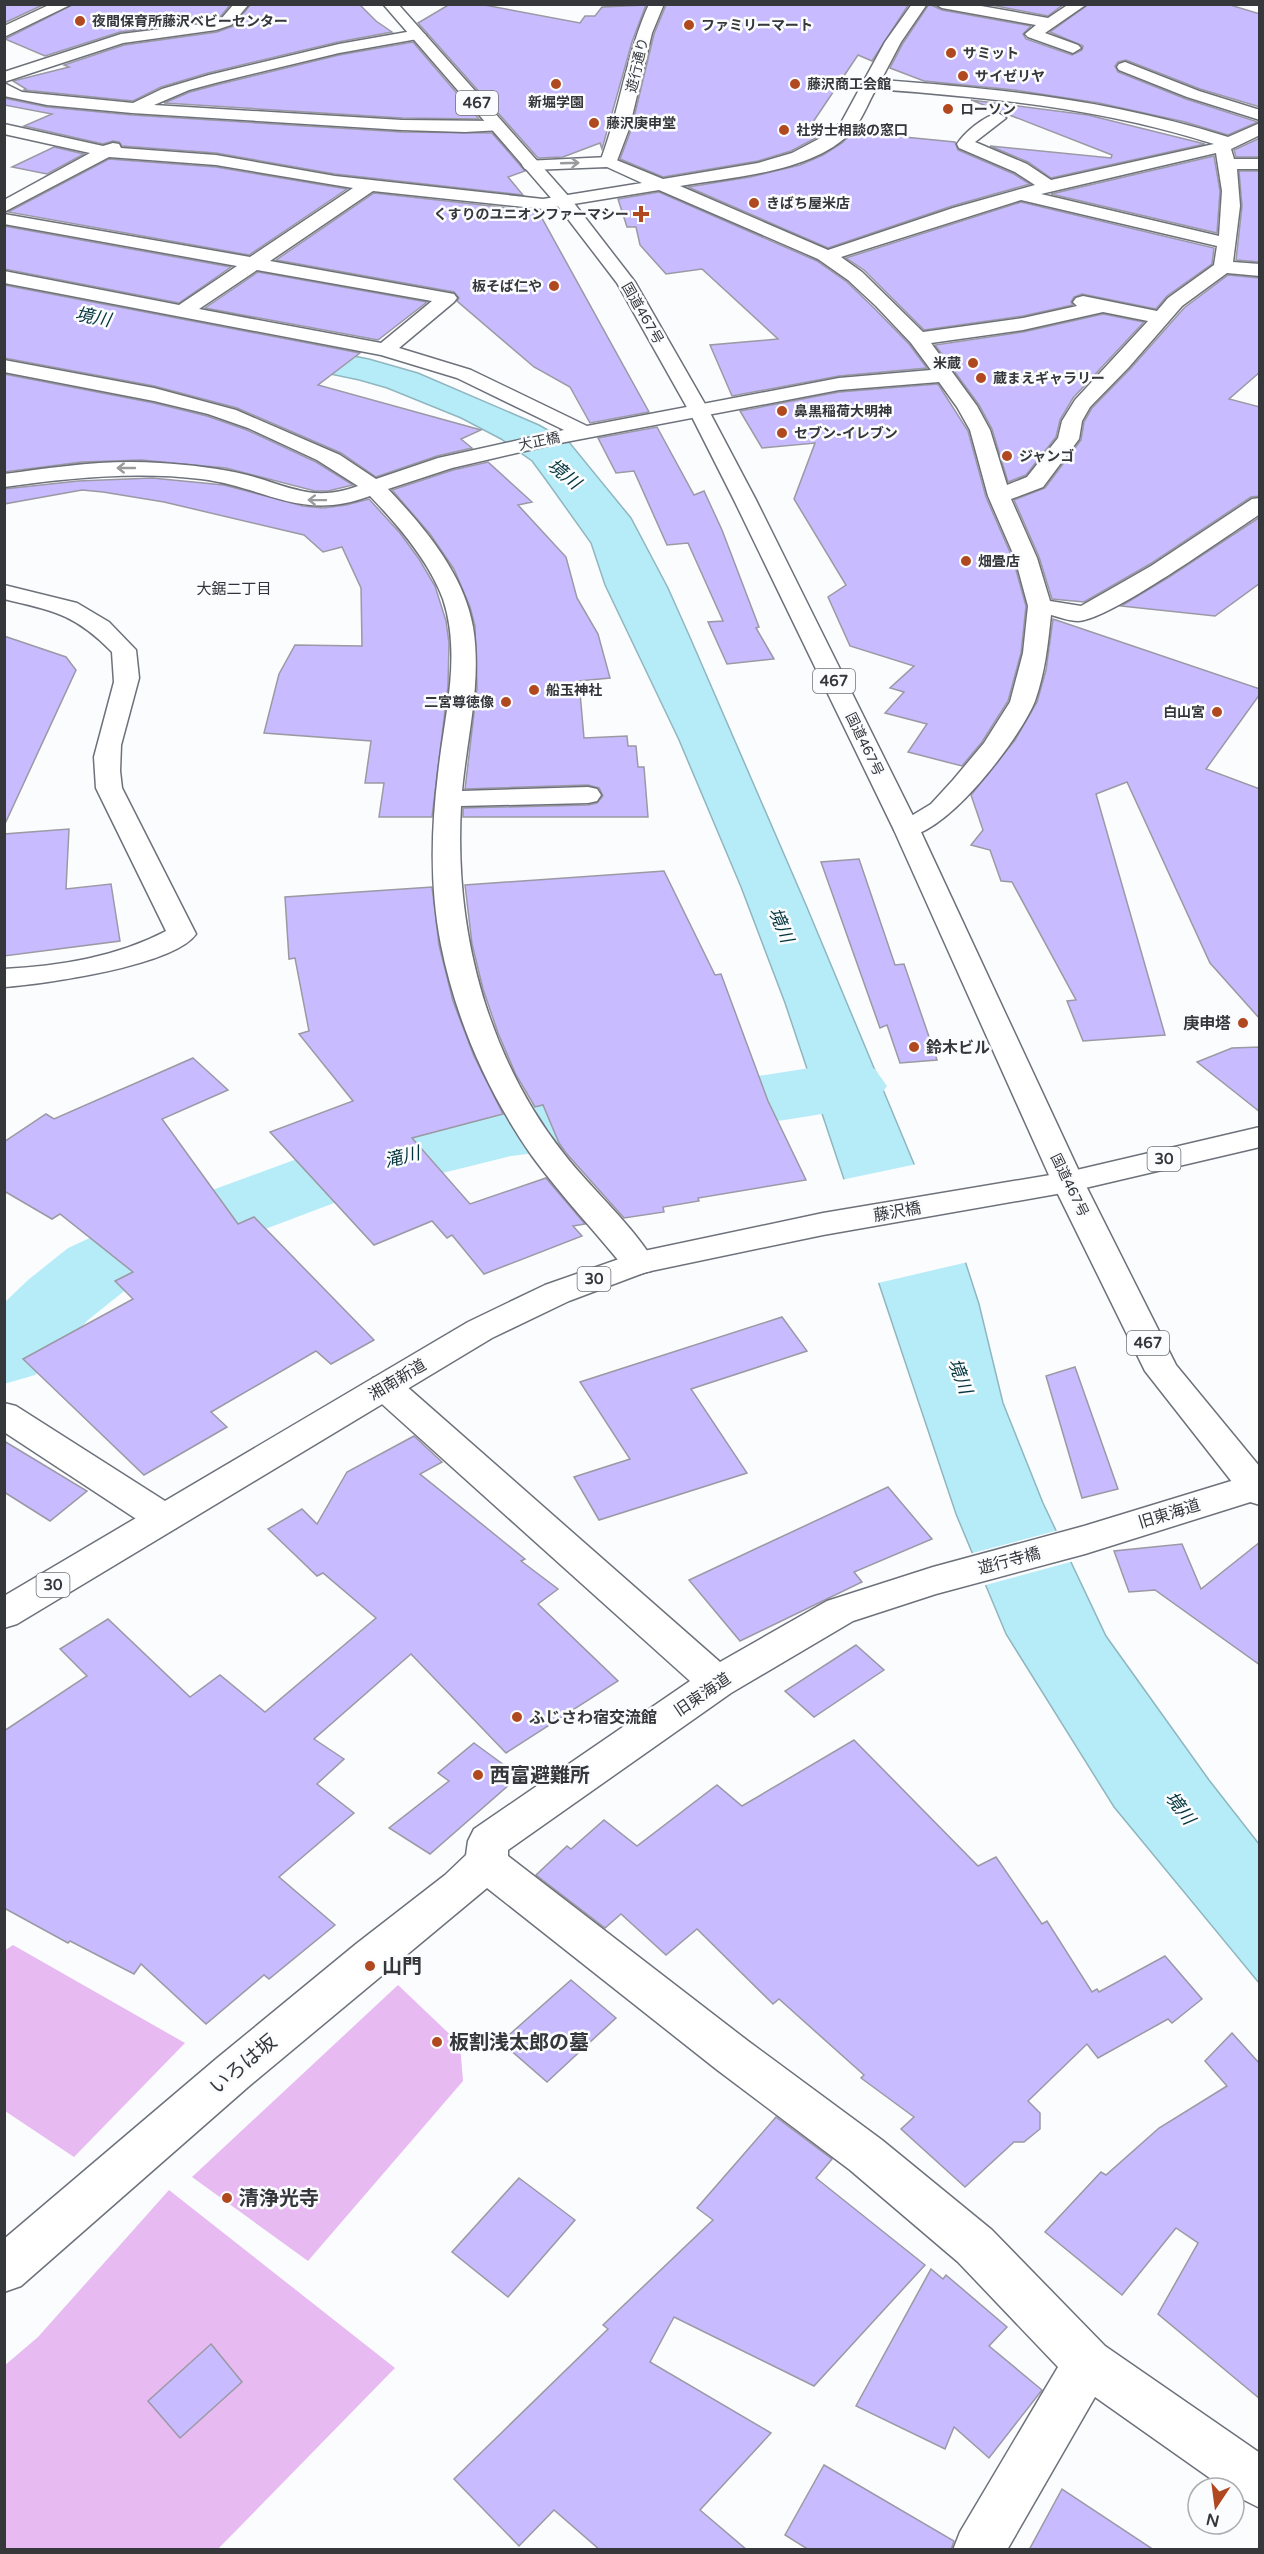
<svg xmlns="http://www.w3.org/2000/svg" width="1264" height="2554" font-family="'Varela Round','Noto Sans JP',sans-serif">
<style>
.green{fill:#e7baf1}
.water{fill:#b6ecf8;stroke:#8fb6bf;stroke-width:1.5}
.pier{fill:#fbfcfe}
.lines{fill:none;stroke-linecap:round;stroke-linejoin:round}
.river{fill:#b6ecf8;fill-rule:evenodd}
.building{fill:#c8bbff;stroke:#9b99a3;stroke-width:1.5}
.minor-casing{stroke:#6d717a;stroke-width:3}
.major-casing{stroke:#6d717a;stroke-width:3}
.highway-casing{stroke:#6d717a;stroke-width:3}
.minor{fill:#fff;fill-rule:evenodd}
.major{fill:#fff;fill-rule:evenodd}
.highway{fill:#fff;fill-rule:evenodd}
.oneway{stroke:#9a9b9d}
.poi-dot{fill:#b04920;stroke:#fbfcfe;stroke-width:2}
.labels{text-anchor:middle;stroke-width:5;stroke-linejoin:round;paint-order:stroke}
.far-poi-label{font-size:14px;font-weight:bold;fill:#35373b;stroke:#fbfcfe;text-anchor:start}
.far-street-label{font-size:14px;fill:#35373b;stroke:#fbfcfe}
.shield{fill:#fbfcfe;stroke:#707276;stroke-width:1.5}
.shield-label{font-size:15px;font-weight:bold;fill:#35373b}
.far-neighbourhood-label{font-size:15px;fill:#30333b;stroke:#fbfcfe}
.poi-label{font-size:16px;font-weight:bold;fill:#35373b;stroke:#fbfcfe;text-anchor:start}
.street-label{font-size:16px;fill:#35373b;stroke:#fbfcfe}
.water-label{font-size:18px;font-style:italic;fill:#04353d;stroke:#fbfcfe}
.near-poi-label{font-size:20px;font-weight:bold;fill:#35373b;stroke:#fbfcfe;text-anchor:start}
.near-street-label{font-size:20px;fill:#35373b;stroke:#fbfcfe}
</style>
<rect width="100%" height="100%" fill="#fbfcfe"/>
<!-- green -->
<g class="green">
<polygon points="13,1945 185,2043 74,2157 5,2111 4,1951"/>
<polygon points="398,1985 460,2044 463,2081 308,2261 192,2177"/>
<polygon points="169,2190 395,2368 218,2549 5,2550 4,2366 38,2337"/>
</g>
<!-- water -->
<polygon class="water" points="4,288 369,359 418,373 539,425 569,442 631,518 668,588 689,635 806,905 927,1195 957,1236 979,1304 1003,1403 1043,1503 1106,1636 1209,1780 1259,1844 1259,1983 1114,1807 1006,1634 956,1514 785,1003 741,887 679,740 605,585 591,543 546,480 532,461 501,439 461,418 387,388 359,380 221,351"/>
<!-- pier -->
<g class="pier">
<polygon points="917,1164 930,1194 959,1234 968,1262 874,1284 841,1180"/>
<polygon points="1059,1530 1074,1561 982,1586 969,1554"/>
</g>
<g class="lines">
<!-- river -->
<polygon class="river" points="848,1062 875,1069 887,1086 875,1103 848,1110 707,1132 511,1156 358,1194 180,1261 128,1288 88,1320 35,1375 4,1384 4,1303 28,1280 68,1248 122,1223 305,1156 511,1106 707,1084"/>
</g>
<!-- building -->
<g class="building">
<polygon points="4,4 45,4 4,23"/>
<polygon points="74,4 231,4 220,17 208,21 120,32 45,56 5,39"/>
<polygon points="251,4 359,4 376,21 392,32 338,42 208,73 161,87 133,101 24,90 26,89 13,81 69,67 64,65 124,45 217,32 233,26"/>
<polygon points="450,4 479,4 580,23 585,16 595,16 602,7 646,5 632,42 602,149 600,143 563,157 538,158 418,23"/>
<polygon points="680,4 909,4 872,61 858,55 809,128 829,130 827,132 791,151 758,161 663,177 620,159 631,130 654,34 666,5"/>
<polygon points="929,4 942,10 1031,26 1023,34 1026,39 1072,55 1082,50 1083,46 1050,32 1089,4 1227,4 1260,14 1260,107 1200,89 1126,60 1118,62 1115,66 1118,72 1186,99 1258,122 1228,135 1185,122 1099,103 1014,90 924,81 890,68 903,43"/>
<polygon points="986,4 1064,4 1048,16"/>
<polygon points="413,42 479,119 402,118 164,103 190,92 220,84 339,55"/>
<polygon points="4,98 47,107 132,115 402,132 492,133 525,171 508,177 523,195 335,174 216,153 122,146 119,142 113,141 103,144 24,126 52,114 4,105"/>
<polygon points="971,100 1088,115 1205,144 1051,178 1028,162 990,146 1111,158 1112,155"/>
<polygon points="853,132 955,142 958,150 1014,174 1030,184 952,206 828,248 688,187 750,177 800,165 823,155 842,143"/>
<polygon points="1260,138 1260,157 1236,157 1234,150"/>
<polygon points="54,147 84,154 47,174 12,167"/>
<polygon points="1214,156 1220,191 1217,233 1051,194"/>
<polygon points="109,159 216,167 347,189 249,255 8,212"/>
<polygon points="1239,171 1260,171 1260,262 1236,260 1242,206"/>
<polygon points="659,192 817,261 847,282 874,308 909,344 927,368 839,376 732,396 710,345 778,339 702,269 666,274 640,245 636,227 627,227 618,199"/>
<polygon points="374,193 538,211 649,412 590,423 570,387 534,367 457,301 459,298 454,292 276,260"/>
<polygon points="1021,202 1214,248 1212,264 1167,296 1156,309 1082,294 1074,297 1071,302 1073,305 1023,316 924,330 864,270 846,258"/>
<polygon points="4,226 231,267 179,303 4,269"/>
<polygon points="258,272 427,302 378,340 205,308"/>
<polygon points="1228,275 1260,278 1260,372 1229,399 1260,407 1260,496 1251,497 1150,564 1084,602 1052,599 1039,557 1014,500 1045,488 1081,440 1084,422 1092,408 1131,368 1184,308"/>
<polygon points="4,285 360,353 318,385 481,430 461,439 472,448 437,456 376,477 341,453 237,408 154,386 4,358"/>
<polygon points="1103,314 1144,322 1073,398 1060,420 1056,437 1026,475 1008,482 992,429 979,405 935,345 1023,332"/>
<polygon points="4,374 154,403 207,416 247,430 316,462 353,485 328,491 315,491 226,468 141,460 82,462 4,472"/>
<polygon points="938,384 968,431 986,497 1013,559 1026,606 1021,653 1008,701 982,742 962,766 908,752 927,724 885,713 904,692 890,688 914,666 850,646 828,597 846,585 794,499 815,443 762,448 740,411 839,392"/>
<polygon points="657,427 694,495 704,491 722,530 759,627 756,628 774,659 727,664 708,622 723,621 688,543 667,545 634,471 616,473 598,438"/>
<polygon points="488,462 532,502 518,505 566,557 577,598 598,634 610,678 579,681 584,738 627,736 628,746 636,746 638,767 644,767 648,817 463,817 463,808 588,805 597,803 603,796 599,788 588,785 465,789 477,688 475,626 470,607 454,569 430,534 392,490 453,470"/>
<polygon points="152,478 224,485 303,506 323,508 346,505 369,499 400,533 419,559 435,586 446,621 449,643 448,686 432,817 379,817 384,783 365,783 371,741 264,733 279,674 295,645 362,646 361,588 342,547 323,552 304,535 164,502 103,492 82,490 4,504 4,489 78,481"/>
<polygon points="1260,517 1260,583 1215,616 1121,606 1169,577"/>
<polygon points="1053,619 1260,689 1260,694 1206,769 1260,789 1260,1019 1210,963 1127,782 1096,794 1165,1035 1083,1041 1067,1001 1076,1000 1012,882 1001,881 990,850 971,845 983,830 971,795 1015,740 1037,702 1046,670"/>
<polygon points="4,636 66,657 76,670 4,826"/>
<polygon points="69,829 66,889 111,884 120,941 4,956 4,834"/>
<polygon points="859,859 895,965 904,964 937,1060 900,1063 887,1025 880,1028 821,862"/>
<polygon points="664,871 715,975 721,974 768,1101 806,1180 698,1198 699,1201 663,1207 664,1212 624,1218 566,1153 559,1143 543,1105 535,1107 516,1075 498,1033 483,989 472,944 465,885"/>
<polygon points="432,887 439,945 453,1001 474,1056 503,1114 412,1138 470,1204 546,1178 585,1224 573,1226 582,1236 484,1274 452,1235 447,1238 432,1221 374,1245 270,1132 353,1101 299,1034 309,1031 295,958 289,959 285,897"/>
<polygon points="1260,1047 1260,1112 1197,1062 1232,1048"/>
<polygon points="193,1058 228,1090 162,1119 238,1224 254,1217 374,1340 331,1364 316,1351 211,1412 227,1427 144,1475 23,1359 133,1299 115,1281 133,1272 60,1214 52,1219 4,1191 4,1142 46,1114 54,1119"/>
<polygon points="782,1317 807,1351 691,1389 747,1473 599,1520 574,1477 630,1459 580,1382"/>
<polygon points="1075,1367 1118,1489 1082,1498 1046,1376"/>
<polygon points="414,1436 442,1462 420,1474 525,1559 521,1561 558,1589 538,1604 618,1681 506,1753 411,1654 314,1739 344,1759 317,1784 354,1813 279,1877 335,1925 269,1979 264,1975 206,2024 141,1964 134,1974 70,1941 68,1943 4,1908 4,1731 87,1676 60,1649 108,1619 190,1697 220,1675 265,1712 376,1618 323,1573 317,1576 268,1529 302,1509 317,1524 347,1472"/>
<polygon points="4,1441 87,1491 50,1521 4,1492"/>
<polygon points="888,1487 932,1539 854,1572 862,1582 740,1641 689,1580"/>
<polygon points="1260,1542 1260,1665 1155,1590 1129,1592 1114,1551 1182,1544 1201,1589"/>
<polygon points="856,1645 884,1670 814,1717 785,1691"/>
<polygon points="854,1740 978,1866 996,1857 1042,1924 1047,1921 1092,1992 1097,1989 1099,1992 1165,1956 1202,1999 1172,2023 1168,2019 1098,2058 1087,2044 1028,2101 1040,2113 1040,2129 1024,2142 1014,2142 965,2187 901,2129 914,2117 861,2078 864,2075 779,1999 773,2004 697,1929 666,1955 621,1914 605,1928 536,1875 567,1846 571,1849 604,1820 637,1846 717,1785 742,1806"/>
<polygon points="474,1743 519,1776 430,1854 389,1828 449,1781 438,1773"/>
<polygon points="571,1980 616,2018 547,2082 501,2042"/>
<polygon points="1232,2033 1260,2064 1260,2399 1158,2314 1198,2243 1176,2228 1122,2295 1045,2232 1101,2172 1106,2175 1159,2128 1227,2086 1205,2061"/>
<polygon points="776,2117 832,2159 816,2178 925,2265 814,2386 674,2317 650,2362 771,2433 700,2510 747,2550 600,2550 554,2510 519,2546 454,2479 608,2329 603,2325 713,2220 697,2208"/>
<polygon points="519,2178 575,2220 508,2297 452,2252"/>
<polygon points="931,2269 943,2279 946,2275 1007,2327 989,2346 1042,2390 989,2458 954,2427 945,2449 856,2406"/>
<polygon points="211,2344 242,2382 180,2438 148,2401"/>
<polygon points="824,2465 954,2541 951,2550 809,2550 785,2535"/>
<polygon points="1062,2489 1154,2550 1029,2550"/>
</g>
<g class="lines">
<!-- minor casing -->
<g class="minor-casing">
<g id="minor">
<polygon points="51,4 72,4 4,37 4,26"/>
<polygon points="234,4 249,4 231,25 216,30 123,43 4,82 4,72 121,34 209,23 221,19"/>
<path d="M912 4H927L901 42 881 80C1004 89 1110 100 1228 137L1260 123V135L1231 149 1234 159H1260V169H1237L1240 206 1233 262 1260 264V276L1227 273 1182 306 1129 367 1090 407 1082 421 1079 439 1043 487 1011 499 1037 558 1050 601 1081 606 1151 566 1252 499 1260 498V514C1228 535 1108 621 1078 621 1069 621 1059 617 1051 615 1048 644 1045 673 1035 701 1021 737 940 846 898 836L894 830 898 824 931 804 953 780 984 743 1010 702 1023 653 1028 606 1015 558 988 496 970 430 957 407 939 382 839 390 555 444 452 468 388 489C424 527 464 574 473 627 482 681 467 737 462 791L588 787 597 789 601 795 597 801 588 803 461 806C454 930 487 1056 564 1154 593 1191 631 1223 655 1263L651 1271 639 1274 627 1271C596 1232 561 1196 532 1156 488 1093 456 1020 441 945 430 889 431 831 438 774 444 717 462 656 443 599 429 561 398 525 370 496 301 522 266 487 201 479 135 471 70 478 4 487V474C56 467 108 459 160 463 190 465 219 468 247 475 290 486 313 503 358 486L317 460 248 428 208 414 154 401 4 372V360L154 388 236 410 340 455 376 479 438 458 564 430 457 378 381 355 4 283V271L179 305 237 266 4 224V214L250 257 353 188 216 165 109 157 4 212V200L90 153 4 134V124L103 146 113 143 119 144 121 148 216 155 335 176 543 199 642 183 607 167 531 170 525 169 522 165 525 161 609 157 663 179 758 163 792 153 828 134 842 121 885 42ZM876 89C994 98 1100 108 1214 144L1051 180 1027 164 975 142 1006 118 998 113C983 117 965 132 957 144L959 148 1015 172 1035 185 953 208 828 250 680 186C732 177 822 172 856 126 864 115 869 101 876 89ZM1216 153 1222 191 1219 236 1041 194ZM659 190 818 259 848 280 876 306 911 343 931 370 839 378 587 426 471 370 399 348 454 302 457 298 454 294 270 261 373 191 543 209ZM1021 200 1217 246 1214 265 1168 298 1157 311 1083 296 1076 298 1073 302 1077 306 1023 318 923 332 862 272 841 257ZM257 270 432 301 381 343 199 309ZM1103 312 1148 321 1075 400 1062 421 1058 438 1027 477 1007 485 990 430 977 406 931 343 1023 330Z"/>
<polygon points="935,4 970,4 1048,18 1069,4 1087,4 1045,33 1078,45 1081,48 1073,53 1028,37 1025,34 1036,25 942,8"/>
<polygon points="418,30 426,35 423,38 339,53 219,82 189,90 154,105 402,120 496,121 504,126 502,130 465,132 402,130 132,113 47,105 4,96 4,83 22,92 133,103 162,89 209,75 339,44"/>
<polygon points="1125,62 1199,91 1260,110 1260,120 1187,97 1119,70 1117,67 1119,64"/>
<path d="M4 585 77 603 109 622 136 650 139 678 121 745 120 771 122 788 196 934C174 966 44 984 4 987V969C60 966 116 957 166 931L96 788 94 757 114 682 112 652C75 614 54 611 4 599Z"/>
<polygon points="385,1375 397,1378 720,1662 827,1601 933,1567 1084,1526 1254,1474 1260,1476 1260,1499 1085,1554 936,1594 853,1621 731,1693 508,1850 508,1856 748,2041 882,2140 992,2230 1105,2346 1260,2453 1260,2508 1234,2495 1234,2488 1224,2488 1095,2397 1007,2550 953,2550 960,2532 1058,2367 958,2262 850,2170 716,2069 487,1888 248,2087 21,2286 4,2292 4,2239 216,2059 356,1944 445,1875 466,1855 468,1841 474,1829 690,1681 373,1396 368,1387 373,1378"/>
<polygon points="4,1403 16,1406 176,1508 181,1518 176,1528 163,1531 150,1528 4,1432"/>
</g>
</g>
<!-- major casing -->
<g class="major-casing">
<g id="major">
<path d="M649 4H664L652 33 629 129 615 166H603L600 162C620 110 626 55 649 4Z"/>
<polygon points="1260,1127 1260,1147 1068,1192 823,1235 646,1272 569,1301 492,1338 17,1624 4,1628 4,1596 468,1322 545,1285 639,1252 823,1213 1068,1172"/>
</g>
</g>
<!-- highway casing -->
<g class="highway-casing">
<polygon id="highway" points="383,4 398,4 570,198 635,282 709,411 756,500 920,830 1084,1182 1176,1365 1260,1467 1260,1505 1247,1501 1145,1371 1052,1182 894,830 734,500 689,411 617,283 558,206"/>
</g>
<!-- minor -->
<use href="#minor" class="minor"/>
<!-- major -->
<use href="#major" class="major"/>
<!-- highway -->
<use href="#highway" class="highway"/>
</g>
<!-- one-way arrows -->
<defs><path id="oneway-shaft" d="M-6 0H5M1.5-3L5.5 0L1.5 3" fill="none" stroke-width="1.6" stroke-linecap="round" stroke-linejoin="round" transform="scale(1.5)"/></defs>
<g class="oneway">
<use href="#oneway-shaft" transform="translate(570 163) rotate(-2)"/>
<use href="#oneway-shaft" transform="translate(126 468) rotate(-180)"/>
<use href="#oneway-shaft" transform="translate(317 500) rotate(-179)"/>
</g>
<!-- markers -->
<g class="poi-dot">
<circle cx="80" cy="21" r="6"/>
<circle cx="689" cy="25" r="6"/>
<circle cx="951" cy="53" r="6"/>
<circle cx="963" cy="76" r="6"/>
<circle cx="556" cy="84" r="6"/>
<circle cx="795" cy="84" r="6"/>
<circle cx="948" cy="109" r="6"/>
<circle cx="594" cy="123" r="6"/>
<circle cx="784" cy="130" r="6"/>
<circle cx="754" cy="203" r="6"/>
<path d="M638 205h6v6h6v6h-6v6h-6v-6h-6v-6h6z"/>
<circle cx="554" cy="286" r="6"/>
<circle cx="973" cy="363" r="6"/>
<circle cx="981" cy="378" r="6"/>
<circle cx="782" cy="411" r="6"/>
<circle cx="782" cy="433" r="6"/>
<circle cx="1007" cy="456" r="6"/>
<circle cx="966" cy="561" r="6"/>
<circle cx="534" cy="690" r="6"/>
<circle cx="506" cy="702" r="6"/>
<circle cx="1217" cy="712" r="6"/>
<circle cx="1243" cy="1023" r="6"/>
<circle cx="914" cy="1047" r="6"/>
<circle cx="517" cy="1717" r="6"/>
<circle cx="478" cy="1775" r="6"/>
<circle cx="370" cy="1966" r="6"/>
<circle cx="437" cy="2042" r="6"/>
<circle cx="227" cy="2198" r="6"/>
</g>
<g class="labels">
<!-- far-poi labels -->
<g class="far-poi-label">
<text x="92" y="26">夜間保育所藤沢ベビーセンター</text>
<text x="701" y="30">ファミリーマート</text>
<text x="963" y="58">サミット</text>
<text x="975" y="81">サイゼリヤ</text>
<text x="807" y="89">藤沢商工会館</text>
<text x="556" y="107" text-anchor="middle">新堀学園</text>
<text x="960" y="114">ローソン</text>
<text x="606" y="128">藤沢庚申堂</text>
<text x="796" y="135">社労士相談の窓口</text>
<text x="766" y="208">きばち屋米店</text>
<text x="629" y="219" text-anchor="end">くすりのユニオンファーマシー</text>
<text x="542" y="291" text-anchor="end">板そば仁や</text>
<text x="961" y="368" text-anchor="end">米蔵</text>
<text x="993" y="383">蔵まえギャラリー</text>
<text x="794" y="416">鼻黒稲荷大明神</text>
<text x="794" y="438">セブン-イレブン</text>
<text x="1019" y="461">ジャンゴ</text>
<text x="978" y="566">畑畳店</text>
<text x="546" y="695">船玉神社</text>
<text x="494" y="707" text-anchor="end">二宮尊徳像</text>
<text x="1205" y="717" text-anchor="end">白山宮</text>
</g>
<!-- far-street labels -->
<g class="far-street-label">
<text transform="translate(637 65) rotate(-77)" y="5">遊行通り</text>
<text transform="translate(643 313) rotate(60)" y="5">国道467号</text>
<text transform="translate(539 441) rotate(-12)" y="5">大正橋</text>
<text transform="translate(865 744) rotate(64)" y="5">国道467号</text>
<text transform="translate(1070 1185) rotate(64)" y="5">国道467号</text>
</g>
<!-- shield labels -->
<g class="shield">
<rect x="456" y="91" width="42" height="24" rx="4.5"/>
<rect x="813" y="669" width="42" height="24" rx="4.5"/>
<rect x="1147.5" y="1147" width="33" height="24" rx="4.5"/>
<rect x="577.5" y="1267" width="33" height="24" rx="4.5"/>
<rect x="1127" y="1331" width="42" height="24" rx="4.5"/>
<rect x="36.5" y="1573" width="33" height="24" rx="4.5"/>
</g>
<g class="shield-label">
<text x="477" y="108">467</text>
<text x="834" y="686">467</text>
<text x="1164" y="1164">30</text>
<text x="594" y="1284">30</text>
<text x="1148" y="1348">467</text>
<text x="53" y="1590">30</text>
</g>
<!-- far-neighbourhood labels -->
<g class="far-neighbourhood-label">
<text x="234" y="594">大鋸二丁目</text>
</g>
<!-- poi labels -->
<g class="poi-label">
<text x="1231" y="1029" text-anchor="end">庚申塔</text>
<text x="926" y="1053">鈴木ビル</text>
<text x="529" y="1723">ふじさわ宿交流館</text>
</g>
<!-- street labels -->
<g class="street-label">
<text transform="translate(897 1211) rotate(-10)" y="6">藤沢橋</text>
<text transform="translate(397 1379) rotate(-31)" y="6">湘南新道</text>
<text transform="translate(1169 1513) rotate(-17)" y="6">旧東海道</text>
<text transform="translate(1009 1560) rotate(-15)" y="6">遊行寺橋</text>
<text transform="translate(702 1694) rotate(-34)" y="6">旧東海道</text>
</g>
<!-- water labels -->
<g class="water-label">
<text transform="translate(93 317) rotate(11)" y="6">境川</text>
<text transform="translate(564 474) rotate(39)" y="6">境川</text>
<text transform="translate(781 925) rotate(67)" y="6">境川</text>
<text transform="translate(402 1157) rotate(-14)" y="6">滝川</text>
<text transform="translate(960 1376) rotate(69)" y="6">境川</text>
<text transform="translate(1180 1808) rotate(53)" y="6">境川</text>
</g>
<!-- near-poi labels -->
<g class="near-poi-label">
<text x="490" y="1782">西富避難所</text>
<text x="382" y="1973">山門</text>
<text x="449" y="2049">板割浅太郎の墓</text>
<text x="239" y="2205">清浄光寺</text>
</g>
<!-- near-street labels -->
<g class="near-street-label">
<text transform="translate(243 2064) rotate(-40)" y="7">いろは坂</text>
</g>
</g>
<!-- border -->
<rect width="1264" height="2554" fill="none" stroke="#35373b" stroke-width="12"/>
<!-- north arrow -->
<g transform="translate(1216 2506) rotate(193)"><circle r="28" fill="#fbfcfe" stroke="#acadb0" stroke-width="1.5"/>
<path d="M0-4.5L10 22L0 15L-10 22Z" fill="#b04920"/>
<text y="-9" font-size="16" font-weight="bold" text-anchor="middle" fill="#35373b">N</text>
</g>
</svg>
